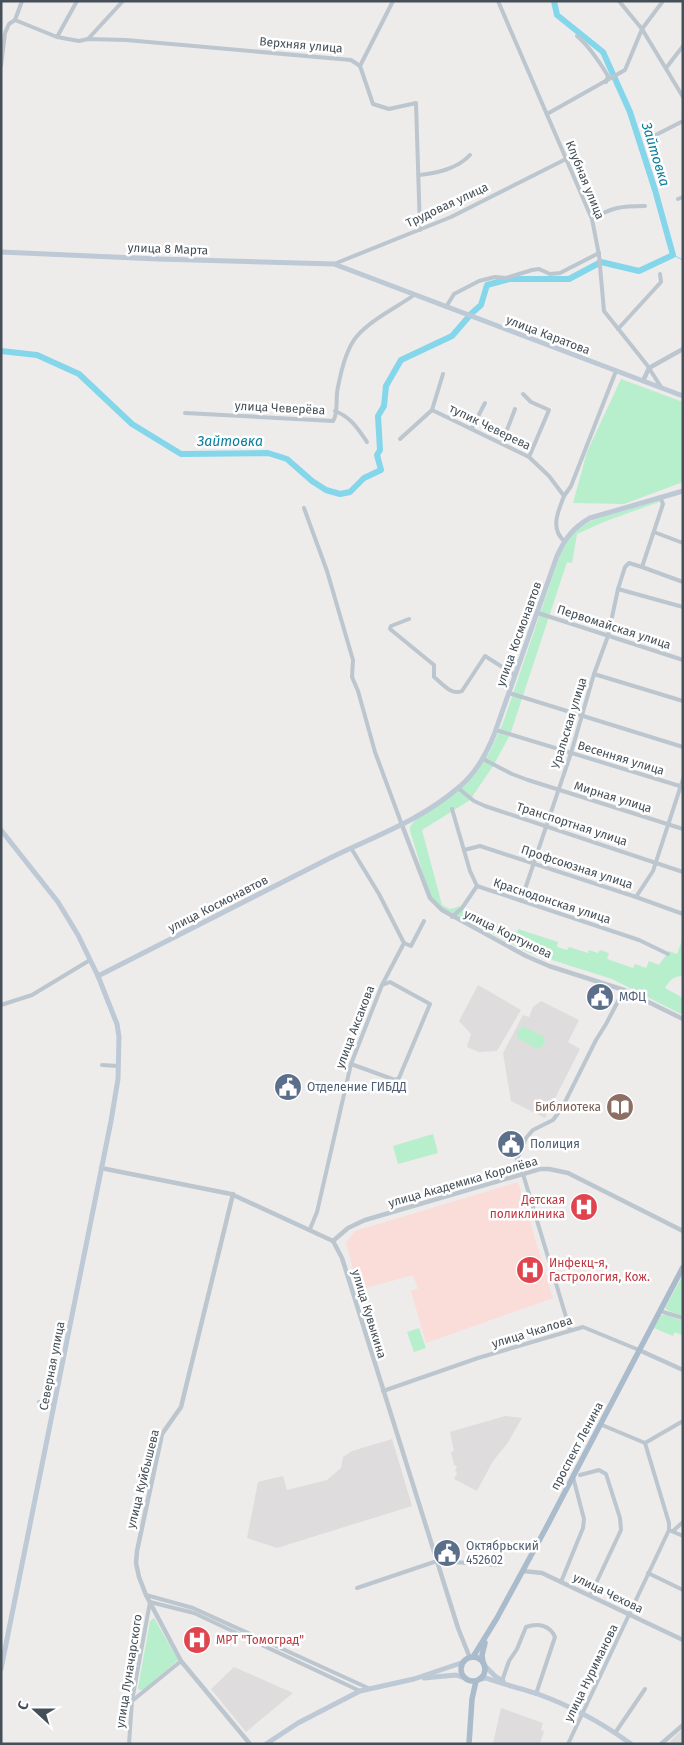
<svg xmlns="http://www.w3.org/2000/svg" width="684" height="1745" font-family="'Fira Sans',sans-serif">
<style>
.education{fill:#dfdcdd}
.medical{fill:#fadcd9}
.green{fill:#b7eecc}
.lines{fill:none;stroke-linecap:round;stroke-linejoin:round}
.stream{stroke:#84d6eb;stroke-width:1}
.river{stroke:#84d6eb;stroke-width:6}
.minor{stroke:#bcc6ce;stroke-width:4}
.tertiary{stroke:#bcc6ce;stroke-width:4.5}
.secondary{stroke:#bdc9d5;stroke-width:5}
.primary{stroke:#aabbcb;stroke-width:5.5}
.labels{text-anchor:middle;stroke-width:5;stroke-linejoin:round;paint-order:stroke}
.street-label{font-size:12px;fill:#444f58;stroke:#fff}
.service-label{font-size:12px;fill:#4e5e75;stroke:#fff;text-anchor:start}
.education-label{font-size:12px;fill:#785e54;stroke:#fff;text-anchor:end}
.health-label{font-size:12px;fill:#be3a42;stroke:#fff;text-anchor:start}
.water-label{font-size:14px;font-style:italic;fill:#0b7e9d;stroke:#fff}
</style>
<rect width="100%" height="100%" fill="#eeebeb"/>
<!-- education -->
<g class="education">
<polygon points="478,985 521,1010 497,1051 479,1052 467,1047 471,1034 459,1021"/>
<polygon points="541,1001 579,1020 568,1042 580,1049 545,1118 511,1101 503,1053 523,1015 529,1017 533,1007"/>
<polygon points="505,1416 522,1418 507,1444 493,1461 477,1491 454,1479 457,1473 455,1471 457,1466 454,1465 451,1452 454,1451 450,1432"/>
<polygon points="392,1439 412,1506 277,1548 247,1538 258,1482 283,1476 287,1490 327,1480 341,1468 343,1457 352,1451"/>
<polygon points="234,1667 293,1693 246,1732 211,1689"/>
<polygon points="501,1708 543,1723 541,1730 544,1731 540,1744 493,1744"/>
<polygon points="683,1729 683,1744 673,1744 670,1741"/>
</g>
<!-- medical -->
<polygon class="medical" points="518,1182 553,1298 426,1343 411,1291 418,1289 413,1275 359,1290 346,1243 355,1231"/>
<!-- green -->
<g class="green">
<polygon points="621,379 683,402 683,482 624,504 573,503 587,452"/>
<path d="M660 500 659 502 606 521 577 534 572 563 567 562 510 735 493 766 470 800 422 830 442 905 450 909 465 905 463 914 517 932 518 929 558 942 557 947 567 950 569 947 588 953 589 950 598 953 600 950 609 953 607 959 633 968 635 964 646 968 649 961 659 965 669 951 677 954 683 938V976C673 976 670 980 665 988L683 998V1015L612 979 530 953 442 908 432 898 429 893 410 831V827L415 820 474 775 489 753 503 723 561 552C571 534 577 527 596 519Z"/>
<polygon points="523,1026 544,1037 545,1041 542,1047 538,1049 517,1038 517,1032"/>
<polygon points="433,1134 438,1153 398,1164 393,1146"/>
<polygon points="683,1275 683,1316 669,1311 665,1308"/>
<polygon points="661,1315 667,1315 683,1321 683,1333 681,1335 675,1332 673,1336 654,1328"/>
<polygon points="419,1328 426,1348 414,1352 407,1332"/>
<polygon points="154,1618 178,1660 143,1690 139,1690 138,1688 150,1621"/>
</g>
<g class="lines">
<!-- stream -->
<polyline class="stream" points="673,255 683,260"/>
<!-- river -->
<polyline class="river" points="1,351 37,355 79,374 132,424 181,454 268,453 287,459 312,481 326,490 340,494 350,492 364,478 381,470 377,455 380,450 378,416 384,406 386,386 401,360 452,336 472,313 481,305 487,285 509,279 569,279 601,262 639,271 673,255 655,190 630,112 603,52 557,15 554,1"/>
<!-- minor -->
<g class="minor">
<polyline points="498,1 592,219 599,255 604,311 647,365 661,387"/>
<polyline points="619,1 642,29 683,97"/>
<polyline points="15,20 57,37 79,41 88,39 126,40 351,60 360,66 373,104 389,109 416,103 420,230"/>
<path d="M577 36C590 47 599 61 608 76L606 82"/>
<polyline points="57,37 77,1"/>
<polyline points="88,39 123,1"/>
<polyline points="1,66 5,33 9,24 15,20 22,1"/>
<polyline points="360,66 393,1"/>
<polyline points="666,68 683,46"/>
<polyline points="547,114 625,70 642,29 663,1"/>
<polyline points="648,139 683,121"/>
<path d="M419 175C437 173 457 169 470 155"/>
<polyline points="678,199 683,197"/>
<path d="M592 219C613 207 621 206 645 206"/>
<polyline points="334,264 451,217 566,159"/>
<polyline points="446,307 454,294 479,281 495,277 506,278 532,270 539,269 550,274 560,273 599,253"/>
<polyline points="618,329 661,282 660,274"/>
<path d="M443 374 432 410 529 457 549 476 564 496C558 512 550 528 564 541"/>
<polyline points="523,394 531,402 549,410 529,457"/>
<path d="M335 411C351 417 358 429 367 442"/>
<path d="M185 413 333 421C339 413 335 397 338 387 341 371 346 349 357 336 372 319 396 308 414 295"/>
<polyline points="472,428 485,403"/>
<polyline points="400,439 432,410"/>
<polyline points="502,443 515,409"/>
<polyline points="564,496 571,486 616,371"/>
<polyline points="660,497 663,504 642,567 683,582"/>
<polyline points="304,508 327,571 353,660 352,677 358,691 375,752 402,825"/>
<polyline points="654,532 683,543"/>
<polyline points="618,589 683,607"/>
<polyline points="538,613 683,660"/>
<path d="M409 619 391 626 390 629 434 665V677C442 683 451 696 462 691L485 656 515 675"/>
<polyline points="594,674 683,701"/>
<polyline points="509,693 683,747"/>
<polyline points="496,730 683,787"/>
<polyline points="483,759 512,774 528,780 683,829"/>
<polyline points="458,788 474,801 485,806 683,872"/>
<polyline points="452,809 470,871 477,886 639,940 668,954"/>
<polyline points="464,850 480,846 636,897 683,914"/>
<polyline points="636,897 653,871 683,779"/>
<polyline points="521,901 571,753 594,674 608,636 618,589 625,567 629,563 642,567"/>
<polyline points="452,917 462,908 477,886"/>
<polyline points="404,943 411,946 424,921"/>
<polyline points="1,1005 32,995 90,960"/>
<polyline points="351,1064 395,1080 399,1078 430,1004 390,982 382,985"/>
<polyline points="102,1065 118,1066"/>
<polyline points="310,1229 317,1212 351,1064 382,985 404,943 379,894 351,848"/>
<polyline points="660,1311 683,1318"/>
<polyline points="570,1330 523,1174 517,1159 526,1138 533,1130 553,1120 562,1108 596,1040 606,1024 624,990"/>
<polyline points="383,1391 478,1358 583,1327 639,1350"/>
<polyline points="39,1402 54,1404"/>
<polyline points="602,1425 645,1443"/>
<polyline points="645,1443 669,1523 669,1530"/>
<polyline points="645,1443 683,1421"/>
<polyline points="580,1475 599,1470 606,1474 620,1518 621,1530 590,1596"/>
<polyline points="669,1530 683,1536"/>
<polyline points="673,1531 683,1522"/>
<polyline points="648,1573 683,1590"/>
<polyline points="561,1582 583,1528 584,1519 573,1477"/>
<polyline points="357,1588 437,1561 499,1565"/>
<polyline points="146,1595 193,1608 368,1688"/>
<path d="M502 1681 509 1661 517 1649 526 1627C538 1623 550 1625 555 1637L536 1694"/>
<polyline points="132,1701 181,1661"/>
<polyline points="615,1733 645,1689"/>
<polyline points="129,1744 132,1701 150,1602 194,1613 360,1691"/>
<polyline points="568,1744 669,1530"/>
</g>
<!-- tertiary -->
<g class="tertiary">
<polyline points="643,381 649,368 683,349"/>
<polyline points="402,825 430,898 442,910 526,956 549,966 624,990 683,1019"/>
<polyline points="101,1168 231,1194 333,1241 342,1258 458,1628 470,1658"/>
<polyline points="233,1194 181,1407 162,1434 137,1551 136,1563 139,1577 146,1595 181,1661 250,1744"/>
<polyline points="333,1241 348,1228 365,1220 540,1169 549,1169 568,1173 683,1231"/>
<polyline points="639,1350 683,1370"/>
<polyline points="523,1571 542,1573 683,1640"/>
<polyline points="661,1744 683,1725"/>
</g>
<!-- secondary -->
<g class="secondary">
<polyline points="1,252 158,259 334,264 683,396"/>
<polyline points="1,830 58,902 78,935 98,976 117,1024 119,1037 118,1079 111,1121 1,1669"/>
<path d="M98 976C176 937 254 897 332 857 375 836 421 820 458 788 476 773 485 756 494 735L557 556C565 538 573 528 590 518L683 491"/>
<polyline points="484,1665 495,1676 503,1681"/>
<polyline points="424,1678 456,1675 465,1678"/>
<path d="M480 1679 486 1678C502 1684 519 1688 535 1693 569 1705 601 1722 631 1744"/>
<polyline points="266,1744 298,1723 360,1691 414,1679 464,1662"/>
</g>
<!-- primary -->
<g class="primary">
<polyline points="473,1657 497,1618 546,1528 683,1267"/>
<circle cx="473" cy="1669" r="12"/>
<polyline points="483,1663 482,1655 485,1643"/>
<polyline points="469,1744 472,1699 476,1681"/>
</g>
</g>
<!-- icons -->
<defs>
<g id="civic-disc" transform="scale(1.4375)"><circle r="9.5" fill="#5c6f8a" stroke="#fff"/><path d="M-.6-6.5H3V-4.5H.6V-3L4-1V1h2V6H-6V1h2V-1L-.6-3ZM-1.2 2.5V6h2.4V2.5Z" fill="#fff"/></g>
<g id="library-disc" transform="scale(1.4375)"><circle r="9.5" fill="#8d6e63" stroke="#fff"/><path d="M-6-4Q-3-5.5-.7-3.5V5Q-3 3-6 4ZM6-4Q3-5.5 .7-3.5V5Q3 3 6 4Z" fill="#fff"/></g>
<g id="hospital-disc" transform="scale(1.4375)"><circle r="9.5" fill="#e0444e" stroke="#fff"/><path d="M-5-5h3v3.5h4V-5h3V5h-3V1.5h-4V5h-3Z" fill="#fff"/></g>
</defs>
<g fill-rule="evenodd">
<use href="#civic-disc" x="600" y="997"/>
<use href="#civic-disc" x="288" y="1087"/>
<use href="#library-disc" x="620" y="1107"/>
<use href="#civic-disc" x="511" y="1144"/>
<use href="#hospital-disc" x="584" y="1207"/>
<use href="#hospital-disc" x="530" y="1270"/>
<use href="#civic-disc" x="447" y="1553"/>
<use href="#hospital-disc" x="197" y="1640"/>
</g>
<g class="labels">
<!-- street labels -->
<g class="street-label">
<text transform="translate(301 45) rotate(5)" y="4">Верхняя улица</text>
<text transform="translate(585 180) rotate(68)" y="4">Клубная улица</text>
<text transform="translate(447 205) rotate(-25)" y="4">Трудовая улица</text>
<text transform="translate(168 249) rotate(2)" y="4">улица 8 Марта</text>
<text transform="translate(548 335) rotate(21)" y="4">улица Каратова</text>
<text transform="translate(280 408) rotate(3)" y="4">улица Чеверёва</text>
<text transform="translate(490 427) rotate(26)" y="4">тупик Чеверева</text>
<text transform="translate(614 627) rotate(18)" y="4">Первомайская улица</text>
<text transform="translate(519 634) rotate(-70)" y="4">улица Космонавтов</text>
<text transform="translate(569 723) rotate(-73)" y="4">Уральская улица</text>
<text transform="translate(621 758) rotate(17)" y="4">Весенняя улица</text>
<text transform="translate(613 797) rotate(17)" y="4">Мирная улица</text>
<text transform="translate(572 824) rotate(18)" y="4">Транспортная улица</text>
<text transform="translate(577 867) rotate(18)" y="4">Профсоюзная улица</text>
<text transform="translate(552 901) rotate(18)" y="4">Краснодонская улица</text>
<text transform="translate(218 904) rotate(-27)" y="4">улица Космонавтов</text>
<text transform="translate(508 934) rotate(26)" y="4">улица Кортунова</text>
<text transform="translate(355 1027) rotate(-69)" y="4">улица Аксакова</text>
<text transform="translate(463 1182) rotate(-16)" y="4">улица Академика Королёва</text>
<text transform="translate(369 1314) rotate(73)" y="4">улица Кувыкина</text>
<text transform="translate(532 1332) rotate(-17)" y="4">улица Чкалова</text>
<text transform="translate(52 1366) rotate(-79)" y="4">Северная улица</text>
<text transform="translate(577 1446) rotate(-62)" y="4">проспект Ленина</text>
<text transform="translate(143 1479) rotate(-76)" y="4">улица Куйбышева</text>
<text transform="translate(608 1593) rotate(26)" y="4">улица Чехова</text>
<text transform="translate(129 1671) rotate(-81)" y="4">улица Луначарского</text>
<text transform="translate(591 1673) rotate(-64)" y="4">улица Нуриманова</text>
</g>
<!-- service labels -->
<g class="service-label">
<text x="619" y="1001">МФЦ</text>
<text x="307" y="1091">Отделение ГИБДД</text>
<text x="530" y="1148">Полиция</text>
<text x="466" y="1550">Октябрьский<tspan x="466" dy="14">452602</tspan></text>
</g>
<!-- education labels -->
<g class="education-label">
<text x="601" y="1111">Библиотека</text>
</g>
<!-- health labels -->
<g class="health-label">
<text x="565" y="1204" text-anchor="end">Детская<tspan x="565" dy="14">поликлиника</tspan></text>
<text x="549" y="1267">Инфекц-я,<tspan x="549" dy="14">Гастрология, Кож.</tspan></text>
<text x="216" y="1644">МРТ "Томоград"</text>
</g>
<!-- water labels -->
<g class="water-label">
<text transform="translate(656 154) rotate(73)" y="5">Зайтовка</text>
<text x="230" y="446">Зайтовка</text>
</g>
</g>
<!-- border -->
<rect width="684" height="1745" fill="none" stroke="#444f58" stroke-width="5"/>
<!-- north arrow -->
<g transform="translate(35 1710) rotate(291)" stroke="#ffffff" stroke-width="4" paint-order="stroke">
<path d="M0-4L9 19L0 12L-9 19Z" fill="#444f58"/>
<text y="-8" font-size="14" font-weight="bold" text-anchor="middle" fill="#444f58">С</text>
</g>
</svg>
